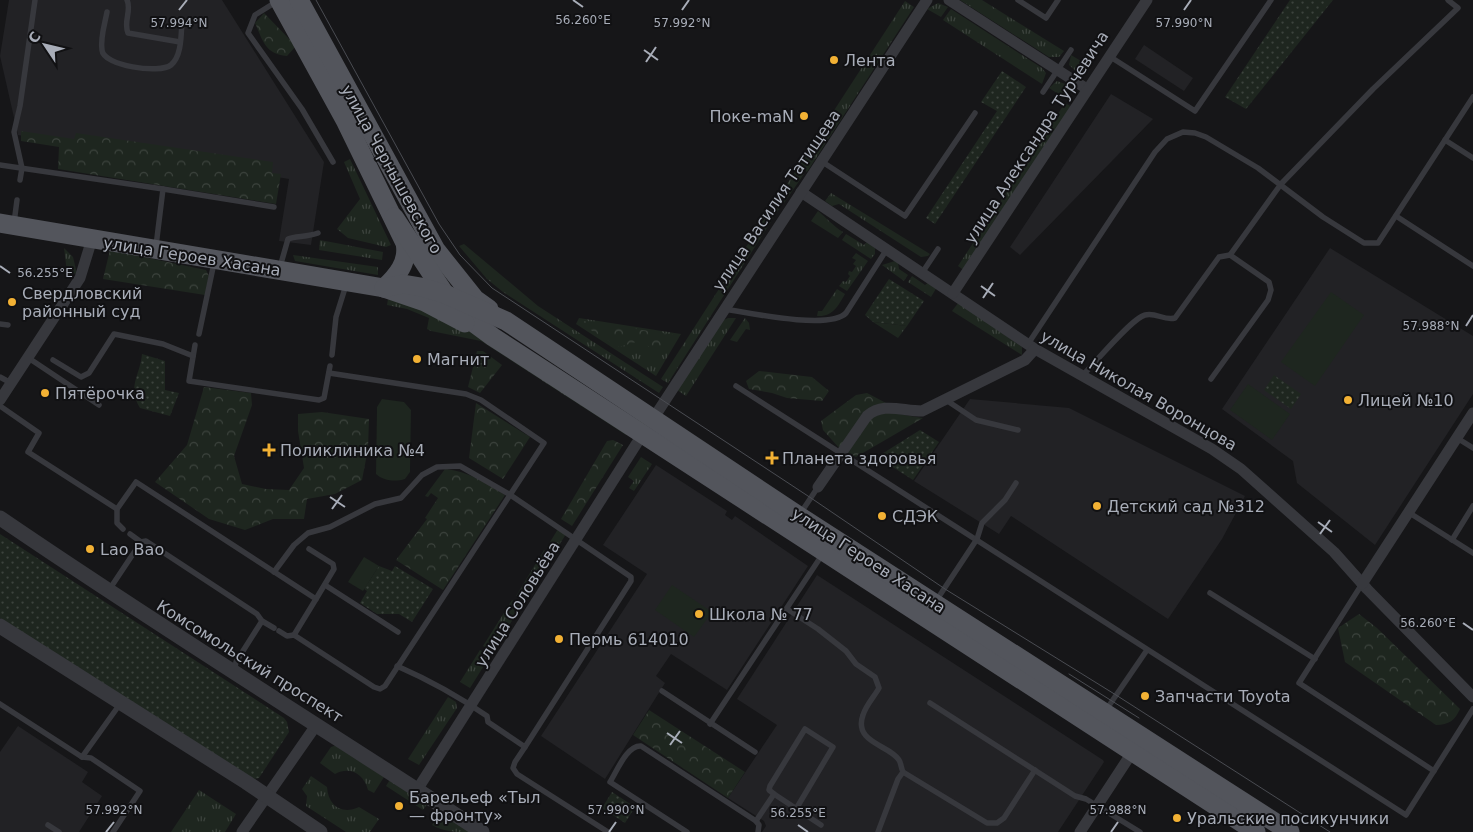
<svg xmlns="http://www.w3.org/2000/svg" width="1473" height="832" font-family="'DejaVu Sans',sans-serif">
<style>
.built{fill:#222225}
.grass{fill:url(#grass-tufts)}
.forest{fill:url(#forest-crowns)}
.park{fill:url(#park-dots)}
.pitch{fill:#1e261f}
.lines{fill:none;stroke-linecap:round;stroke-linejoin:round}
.service{stroke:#37383d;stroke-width:5.5}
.minor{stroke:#37383d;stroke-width:11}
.tertiary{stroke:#37383d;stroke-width:15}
.primary{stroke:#53555c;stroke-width:19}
.tram{stroke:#4a4c52;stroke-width:1}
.ticks{fill:none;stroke:#a8adb8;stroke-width:2}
.poi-dot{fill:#f2b134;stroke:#111113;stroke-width:2}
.labels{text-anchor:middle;stroke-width:4;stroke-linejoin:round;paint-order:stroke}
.poi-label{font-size:16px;fill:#a8adb8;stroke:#111113;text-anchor:start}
.street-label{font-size:16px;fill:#a8adb8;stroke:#111113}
.ticks-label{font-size:12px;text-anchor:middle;fill:#a8adb8;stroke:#111113;stroke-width:4;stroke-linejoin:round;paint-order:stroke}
</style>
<defs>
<pattern id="grass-tufts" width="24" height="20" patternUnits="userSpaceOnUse" patternTransform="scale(1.25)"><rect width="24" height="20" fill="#1e261f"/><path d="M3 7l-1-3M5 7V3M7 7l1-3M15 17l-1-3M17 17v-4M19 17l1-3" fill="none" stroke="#3c433d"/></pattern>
<pattern id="forest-crowns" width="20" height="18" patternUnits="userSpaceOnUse" patternTransform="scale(1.25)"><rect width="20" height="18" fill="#1e261f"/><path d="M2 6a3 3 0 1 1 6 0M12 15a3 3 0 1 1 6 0" fill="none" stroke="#3c433d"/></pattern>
<pattern id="park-dots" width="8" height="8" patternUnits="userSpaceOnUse" patternTransform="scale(1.25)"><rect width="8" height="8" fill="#1e261f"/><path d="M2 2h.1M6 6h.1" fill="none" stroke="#3c433d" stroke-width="1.8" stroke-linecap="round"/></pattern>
</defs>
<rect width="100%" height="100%" fill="#161618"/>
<!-- built -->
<g class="built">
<polygon points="9,0 222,0 324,162 311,245 279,241 289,179 18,135 0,56"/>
<polygon points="1144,45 1193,78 1184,91 1135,59"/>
<polygon points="1111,94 1153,119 1020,255 1010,247"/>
<polygon points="1330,248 1473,336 1473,394 1375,545 1297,483 1293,461 1222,409"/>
<polygon points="970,399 1069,408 1245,496 1222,539 1168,619 1011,516 999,534 914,481"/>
<polygon points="656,465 727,511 725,515 732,520 735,516 808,566 727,690 671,654 656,676 665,683 605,779 541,736 647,574 603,545"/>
<polygon points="817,575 1103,760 1104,762 1058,832 762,832 766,826 764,821 728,798 777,725 737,699"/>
<polygon points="18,726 88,772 82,782 102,796 79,832 0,832 0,752"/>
</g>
<!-- grass -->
<g class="grass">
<polygon points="960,0 982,0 1064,51 1059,57 1049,57"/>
<polygon points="905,1 914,7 807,172 798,166"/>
<polygon points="938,3 948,7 941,17 927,9"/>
<polygon points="951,9 1042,68 1046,73 1042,84 943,20"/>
<polygon points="1071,55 1086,64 1079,74 1069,65"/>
<polygon points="1057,81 1071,86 1063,97 1049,88"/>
<polygon points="1065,103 1072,107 965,271 958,266"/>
<polygon points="350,159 391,245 386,247 348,238 337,229 360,199 344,162"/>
<polygon points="797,169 804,174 784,203 777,199"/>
<polygon points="831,193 930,254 928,256 921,257 839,204 832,206 825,201"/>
<polygon points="775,202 781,206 668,383 661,379"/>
<path d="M818 211C827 218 833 226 843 232L838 238 811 221Z"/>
<polygon points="846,234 864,245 867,242 875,248 875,254 871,259 842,240"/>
<polygon points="320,240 383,252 382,260 319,250"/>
<polygon points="464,244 538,306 663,387 659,393 503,292 487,279 459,246"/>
<polygon points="64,248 73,257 77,274 67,272"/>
<polygon points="856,253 868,261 847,291 839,286 843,281 846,282 850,276 848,274 849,271 852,272 856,266 853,264 856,260 852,258"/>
<polygon points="293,255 378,267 378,275 295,261"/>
<polygon points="895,261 898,263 899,269 908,275 904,281 882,265"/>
<polygon points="912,276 925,285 929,282 937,287 931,297 908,282"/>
<path d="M837 289 845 294C838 306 833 317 817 316L818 311H822Z"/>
<polygon points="388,299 454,320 627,433 626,435 481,341 431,331 427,329 429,318 407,309 387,305"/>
<polygon points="959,302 1022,347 1022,355 952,311"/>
<polygon points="579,318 681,334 656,376 576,324"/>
<polygon points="728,318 736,318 686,396 677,390 722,321"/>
<polygon points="745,318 749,323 750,330 746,329 737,342 730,340"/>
<polygon points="873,322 907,326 898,338"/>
<polygon points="641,457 652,464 634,491 629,488 634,481 628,477"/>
<polygon points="558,529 566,534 555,552 547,547"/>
<polygon points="544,550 554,556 525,601 516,596"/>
<polygon points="512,600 522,605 492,652 483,646"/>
<polygon points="480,650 490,656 470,688 460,682"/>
<polygon points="448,697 456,702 457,708 419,765 408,759"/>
<path d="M337 745 384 777 374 793 368 790C364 774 350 766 335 774L320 763 331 747Z"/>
<path d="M311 776 327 787C328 806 342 815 359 807L379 819 370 832H346L306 806 307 796 302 789Z"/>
<polygon points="391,778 428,803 423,810 386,786"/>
<polygon points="199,790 236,814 225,832 171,832"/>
<path d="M440 813 471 832C457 832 443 832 432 825Z"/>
</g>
<!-- forest -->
<g class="forest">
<path d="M264 13 296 46 287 56C265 54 263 41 255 23Z"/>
<polygon points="21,131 74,139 76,133 273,162 272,173 281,174 276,204 58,169 59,147 21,141"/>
<polygon points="110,250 206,270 209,276 205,295 103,279"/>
<polygon points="585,321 675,335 666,352 636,342 619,347 584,326 582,323"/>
<polygon points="477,351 483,351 502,365 480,393 468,387"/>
<polygon points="759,371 812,377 829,391 822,401 787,398 772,393 749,389 746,381"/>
<polygon points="204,387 251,393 252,405 234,456 242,484 266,489 289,490 304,468 298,431 298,414 322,412 369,419 368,449 362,480 335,494 307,499 304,519 273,519 245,530 209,519 155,482 187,445"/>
<polygon points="867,393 886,403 840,449 823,430 821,421 856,395"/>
<polygon points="476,403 530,437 503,479 469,458"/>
<polygon points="886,412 923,418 856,457 845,451 870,416"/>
<polygon points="613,440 623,445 572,526 561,519 607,441"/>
<path d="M445 469C468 471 486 483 505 495L443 590 396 560 427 519 425 518 438 498 431 493 428 497 425 496Z"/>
<path d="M1359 614 1377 628 1460 709C1455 720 1449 725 1436 725L1345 662 1338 628Z"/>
<polygon points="649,710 745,772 728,798 633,735"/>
</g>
<!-- park -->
<g class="park">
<polygon points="1290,0 1333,0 1246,109 1225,97"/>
<polygon points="1002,71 1026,87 935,224 926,218 997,111 981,102"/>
<polygon points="889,279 924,301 907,326 873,322 865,315"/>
<path d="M142 354 165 361V390L179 393 170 416 140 408C127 386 140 376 142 354Z"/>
<polygon points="1274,375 1301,394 1291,409 1264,390"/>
<polygon points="920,430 939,442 913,480 877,457"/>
<polygon points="0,534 284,718 287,722 289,732 259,778 254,779 123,699 0,618"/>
<polygon points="379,566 392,571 395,566 433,589 412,622 399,614 377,614 360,603 367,591 364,589"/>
<polygon points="612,792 635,807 625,823 602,808"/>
</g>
<!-- pitch -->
<g class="pitch">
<polygon points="1331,292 1364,315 1315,386 1281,362"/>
<polygon points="1248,384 1290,414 1272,440 1230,410"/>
<path d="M382 399 404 402 411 410 410 472 405 479C396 482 383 481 376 474L377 407Z"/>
<polygon points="364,557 379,566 363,591 348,582"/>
<polygon points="672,585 712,612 694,637 655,610"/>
</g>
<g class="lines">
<!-- service -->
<g class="service">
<path d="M127 0C132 10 123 22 128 33L180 42"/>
<polyline points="1018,0 1046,18 1058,0"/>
<polyline points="276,2 255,15 248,33 302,109 333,162"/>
<path d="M107 12C105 23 100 38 102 50 103 66 160 74 171 65 182 56 181 34 182 21"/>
<polyline points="1109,56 1195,111 1271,0"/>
<polyline points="1043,92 1071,50"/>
<polyline points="1445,140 1473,158"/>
<polyline points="821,161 905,216 975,113"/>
<polyline points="0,165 163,189 156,246"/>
<polyline points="20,180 22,168 14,132 20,106 35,0"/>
<polyline points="163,189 274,207"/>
<polyline points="1396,216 1473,266"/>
<polyline points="14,223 17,200"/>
<polyline points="1230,255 1281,184 1373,89 1458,8 1448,0"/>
<path d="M280 267 288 239C295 236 308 237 318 233"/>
<polyline points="922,273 938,249"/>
<path d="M725 309C749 313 830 330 846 313L887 249"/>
<polyline points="0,324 8,325"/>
<polyline points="199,334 214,263"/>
<polyline points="1028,344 1155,152 1167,139 1183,132 1195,133 1206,137 1258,168 1323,217 1364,243 1378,243 1473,97"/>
<polyline points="195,345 189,381 319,400 324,398 330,366"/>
<polyline points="332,355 336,317 346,285"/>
<polyline points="27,357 99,405"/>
<polyline points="53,360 81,377 89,373 114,334 163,344 193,356"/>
<path d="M1083 375C1095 363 1132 318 1145 315 1156 312 1164 321 1175 318L1219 257 1230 255 1269 282 1271 290 1268 300 1211 379"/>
<polyline points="0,377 11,383"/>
<polyline points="736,386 1406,815 1473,709"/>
<polyline points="946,400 976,420 1018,430"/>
<polyline points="0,406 39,433 28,452 117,509"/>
<polyline points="1457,438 1473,448"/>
<polyline points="1408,512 1473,553"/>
<polyline points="800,514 818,487"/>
<polyline points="123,529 117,523 117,509 136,482 316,599 294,635"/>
<polyline points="130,534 141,542 146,541 257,614 262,621 274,628"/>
<polyline points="1452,540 1473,506"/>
<polyline points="309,549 333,564 334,569 316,599"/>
<path d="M274 572 294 545 308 533 330 527 375 504 401 498 422 475 437 467 460 466 509 494 631 577V581L525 747 488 722 487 716C458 696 429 680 397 666"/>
<polyline points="1362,584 1299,683 1434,771"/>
<polyline points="325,585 398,632"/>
<polyline points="109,590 141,542"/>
<polyline points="1210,593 1315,659"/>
<polyline points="936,601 977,539 982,523 1005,500 1016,483"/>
<path d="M787 609 818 629 846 651 856 664 875 677 879 688C874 697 866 705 863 715 853 743 890 745 899 760 901 763 901 768 903 772L987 823H997L1004 818 1035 770"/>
<polyline points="279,631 287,636 294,635 374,687 380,689 385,686 544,443 481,400 466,394 329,373"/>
<polyline points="234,672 236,662 262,621"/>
<polyline points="662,691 755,752"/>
<polyline points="930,703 1075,796 1086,799 1140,832"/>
<polyline points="0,704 82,757 91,758 140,791 113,832"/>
<polyline points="1106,710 1147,650"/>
<polyline points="710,724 822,555"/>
<polyline points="525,747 515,762 513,768 517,774 608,832"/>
<polyline points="82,757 120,704"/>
<polyline points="774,794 821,825"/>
<polyline points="756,821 774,794 769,790 770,786 805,729 833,747 796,809"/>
<polyline points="48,825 59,832"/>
<path d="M687 832 610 782C617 771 627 745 641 746L756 821 759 825 758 832"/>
<polyline points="878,832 898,779 903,772"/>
</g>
<!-- minor -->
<g class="minor">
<polyline points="949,0 1087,89"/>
<polyline points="801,192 1035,349 1212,449 1241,469 1334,552 1367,589 1473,697"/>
<polyline points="953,293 1147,0"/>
<polyline points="0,400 80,278 92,239"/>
<polyline points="653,419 927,0"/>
<path d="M818 487 867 416C883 402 902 411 922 411L1025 360 1035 349"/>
<polyline points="1362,584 1473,413"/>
<polyline points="417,790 642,435"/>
<polyline points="242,832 317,724"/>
<polyline points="1080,832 1135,748"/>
</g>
<!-- tertiary -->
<g class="tertiary">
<path d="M0 518C158 626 321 727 482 832"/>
<polyline points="0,626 246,782 320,832"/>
</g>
<!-- primary -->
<g class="primary">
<path d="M279 0 346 122 405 243C409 262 397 276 384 288"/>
<polyline points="299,0 436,250 475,299 489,309"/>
<polyline points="394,217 445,294 463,315 493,337 1256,832"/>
<polyline points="0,223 384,288 425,302 465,323"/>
<polyline points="384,288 403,284 421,287 445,294 506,321 799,516 1290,832"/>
</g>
<!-- tram -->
<g class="tram">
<polyline points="316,0 439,224 460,255 492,288 811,498 945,589 1116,695 1330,832"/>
<polyline points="1069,674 1139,718"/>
</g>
</g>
<!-- ticks -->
<path class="ticks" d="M573 0 583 7M179 10 187 0M682 10 689 0M1184 10 1191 0M644 50 658 60M646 62 656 47M0 266 10 273M981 286 995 296M983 298 993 283M1466 326 1473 315M330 497 345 507M332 509 342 495M1318 522 1332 532M1320 534 1330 520M1463 623 1473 630M667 733 682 743M670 745 680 731M798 825 808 832M106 832 114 822M609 832 616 822M1111 832 1118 822"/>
<!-- markers -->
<g class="poi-dot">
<circle cx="834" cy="60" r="5"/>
<circle cx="804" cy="116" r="5"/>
<circle cx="12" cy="302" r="5"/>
<circle cx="417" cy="359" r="5"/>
<circle cx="45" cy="393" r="5"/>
<circle cx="1348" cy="400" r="5"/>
<path d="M266.5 442.5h5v5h5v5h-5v5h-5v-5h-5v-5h5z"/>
<path d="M769.5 450.5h5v5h5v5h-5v5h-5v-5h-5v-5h5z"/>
<circle cx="1097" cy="506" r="5"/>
<circle cx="882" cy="516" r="5"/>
<circle cx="90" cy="549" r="5"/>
<circle cx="699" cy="614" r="5"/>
<circle cx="559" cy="639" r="5"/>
<circle cx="1145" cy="696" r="5"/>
<circle cx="399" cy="806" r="5"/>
<circle cx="1177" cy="818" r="5"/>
</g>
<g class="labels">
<!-- poi labels -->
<g class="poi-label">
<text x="844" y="66">Лента</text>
<text x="794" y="122" text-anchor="end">Поке-maN</text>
<text x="22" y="299">Свердловский<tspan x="22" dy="18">районный суд</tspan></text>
<text x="427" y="365">Магнит</text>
<text x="55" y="399">Пятёрочка</text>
<text x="1358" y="406">Лицей №10</text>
<text x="280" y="456">Поликлиника №4</text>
<text x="782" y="464">Планета здоровья</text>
<text x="1107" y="512">Детский сад №312</text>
<text x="892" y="522">СДЭК</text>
<text x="100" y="555">Lao Bao</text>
<text x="709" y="620">Школа № 77</text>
<text x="569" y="645">Пермь 614010</text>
<text x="1155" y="702">Запчасти Toyota</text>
<text x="409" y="803">Барельеф «Тыл<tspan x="409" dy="18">— фронту»</tspan></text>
<text x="1187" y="824">Уральские посикунчики</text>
</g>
<!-- street labels -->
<g class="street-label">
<text transform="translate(1036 137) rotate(-57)" y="6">улица Александра Турчевича</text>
<text transform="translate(392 169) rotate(61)" y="6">улица Чернышевского</text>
<text transform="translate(776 200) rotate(-56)" y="6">улица Василия Татищева</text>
<text transform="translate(192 256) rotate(9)" y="6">улица Героев Хасана</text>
<text transform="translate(1139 390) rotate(30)" y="6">улица Николая Воронцова</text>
<text transform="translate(869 560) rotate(33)" y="6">улица Героев Хасана</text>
<text transform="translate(517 604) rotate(-58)" y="6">улица Соловьёва</text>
<text transform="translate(250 661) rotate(32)" y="6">Комсомольский проспект</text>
</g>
</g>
<g class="ticks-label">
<text x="583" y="24">56.260°E</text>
<text x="179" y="27">57.994°N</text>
<text x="682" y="27">57.992°N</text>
<text x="1184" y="27">57.990°N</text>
<text x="45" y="277">56.255°E</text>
<text x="1431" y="330">57.988°N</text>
<text x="1428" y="627">56.260°E</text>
<text x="114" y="814">57.992°N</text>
<text x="616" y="814">57.990°N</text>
<text x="1118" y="814">57.988°N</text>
<text x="798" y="817">56.255°E</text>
</g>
<!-- north arrow -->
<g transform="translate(45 45) rotate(305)" stroke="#111113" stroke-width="4" paint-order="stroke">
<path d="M0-4L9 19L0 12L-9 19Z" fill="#a8adb8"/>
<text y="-8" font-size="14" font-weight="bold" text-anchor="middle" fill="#a8adb8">С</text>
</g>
</svg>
